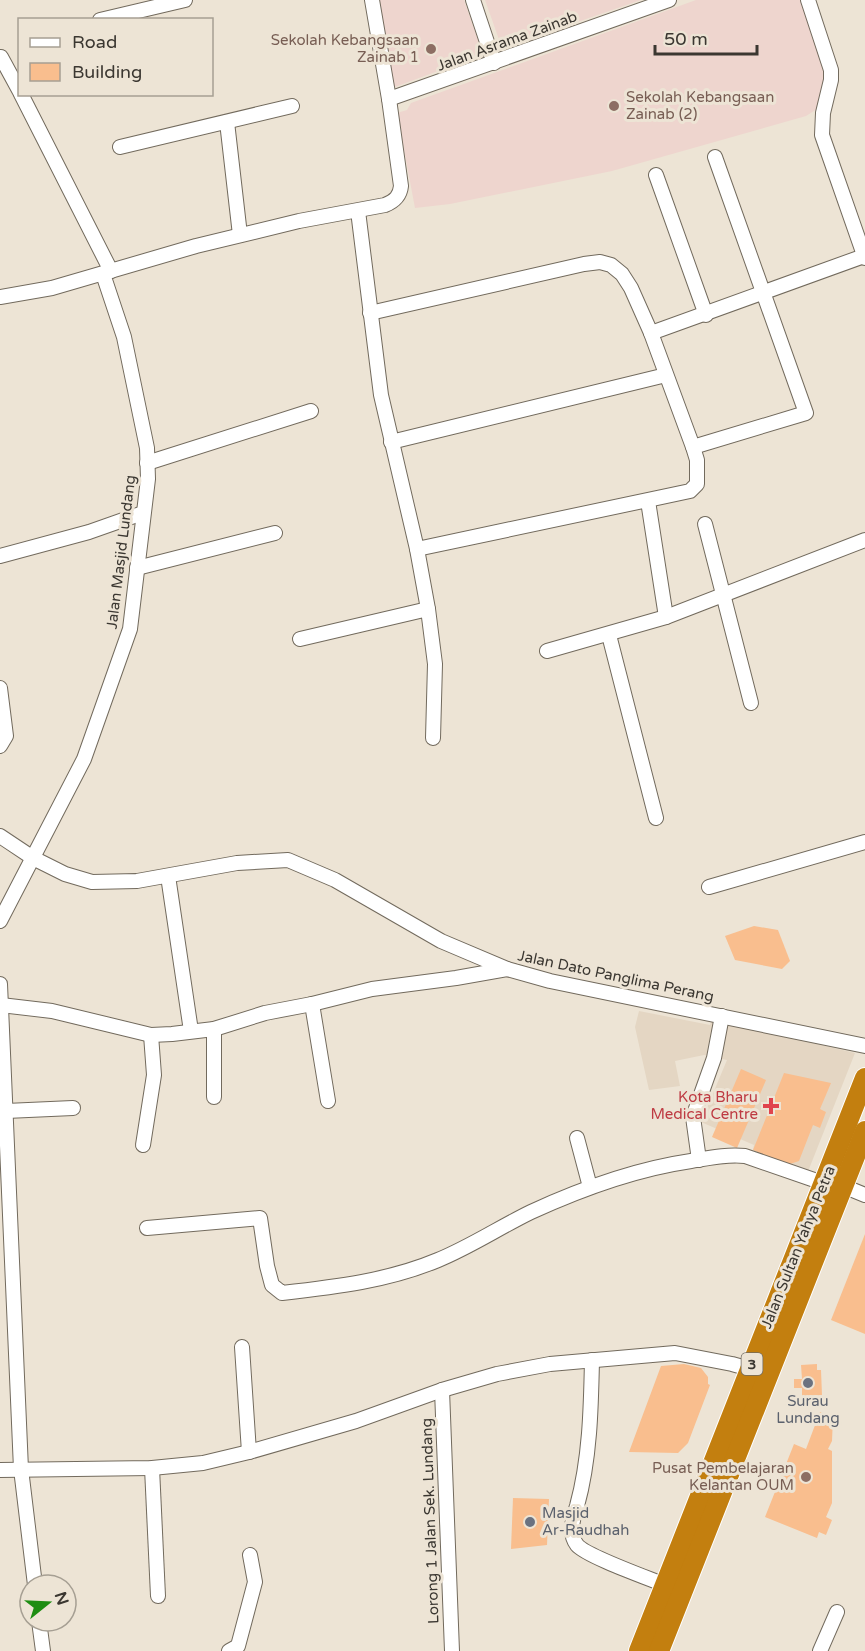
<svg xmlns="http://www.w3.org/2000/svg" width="865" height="1651" font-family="'Varela Round',sans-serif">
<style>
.education{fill:#eed5ce}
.medical{fill:#e4d6c3}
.building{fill:#f9be8e}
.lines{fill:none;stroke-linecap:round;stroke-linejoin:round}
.minor-casing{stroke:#726a5d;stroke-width:16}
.highway-casing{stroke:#fff;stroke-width:22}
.minor{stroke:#fff;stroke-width:14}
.highway{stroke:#c37f0f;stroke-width:20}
.education-dot{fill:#8d6e63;stroke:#ede4d5;stroke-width:2}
.health-dot{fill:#e0444e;stroke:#ede4d5;stroke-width:2}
.worship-dot{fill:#6b7280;stroke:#ede4d5;stroke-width:2}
.labels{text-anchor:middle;stroke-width:6;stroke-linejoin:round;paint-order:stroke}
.shield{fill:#ede4d5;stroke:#706b62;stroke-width:1.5}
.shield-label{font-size:14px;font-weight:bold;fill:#3b3731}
.education-label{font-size:15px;fill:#785e54;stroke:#ede4d5;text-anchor:end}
.street-label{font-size:15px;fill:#3b3731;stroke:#ede4d5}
.health-label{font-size:15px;fill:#be3a42;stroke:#ede4d5;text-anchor:end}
.worship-label{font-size:15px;fill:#5b616d;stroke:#ede4d5}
</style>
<rect width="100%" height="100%" fill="#ede4d5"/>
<!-- education -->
<g class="education">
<polygon points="376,0 464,0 478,40 476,57 392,88"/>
<polygon points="485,0 641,0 502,48"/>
<polygon points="696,0 802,0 825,74 820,102 817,109 806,116 612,171 450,204 415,208 397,113 407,110 411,103"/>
</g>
<!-- medical -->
<polygon class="medical" points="639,1011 710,1025 712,1019 855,1053 807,1174 753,1150 754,1145 701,1122 727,1060 704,1055 675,1061 680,1086 649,1090 635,1027"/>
<!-- building -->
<g class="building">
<polygon points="754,926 778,930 790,961 782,969 735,960 725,936"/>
<polygon points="741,1069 766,1080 737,1148 712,1137"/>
<polygon points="784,1073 831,1083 820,1109 826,1112 820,1128 813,1125 799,1161 787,1165 753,1150"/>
<polygon points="865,1234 865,1334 831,1320"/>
<polygon points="684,1364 701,1368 708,1377 708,1384 710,1385 688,1443 678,1453 629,1452 661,1366"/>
<polygon points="817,1364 817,1370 821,1370 822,1395 802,1396 802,1388 794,1388 794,1379 802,1379 801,1365"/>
<polygon points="820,1412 833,1417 832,1441 828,1449 832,1451 832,1503 826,1517 832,1520 826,1535 819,1532 817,1538 765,1517 794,1444 806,1449"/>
<polygon points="513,1498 549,1499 547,1545 511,1549"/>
</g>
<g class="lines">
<!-- minor casing -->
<g class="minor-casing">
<g id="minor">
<polyline points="473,0 494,63"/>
<polyline points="808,0 831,70 831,80 823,113 822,135 865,258"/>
<polyline points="100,20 185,0"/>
<polyline points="1,57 20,92"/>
<polyline points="21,94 111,271"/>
<polyline points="389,99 669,0"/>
<polyline points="227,122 240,235"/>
<polyline points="120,147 292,106"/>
<polyline points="656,175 706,315"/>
<polyline points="358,211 381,395 417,549 428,609 435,664 433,738"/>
<path d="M0 297 52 288 196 246 299 221 385 205C395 201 400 196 401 186L389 99 372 0"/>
<polyline points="370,313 584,264 600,262 611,265 622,274 631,288 651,333 693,447 697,460 697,484 690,491 417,549"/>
<polyline points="651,333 864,256"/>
<polyline points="391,442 666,375"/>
<polyline points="693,447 806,413 715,157"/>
<polyline points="147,463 311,411"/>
<polyline points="648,501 666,617"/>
<polyline points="705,524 751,703"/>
<polyline points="0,556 89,532 143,513"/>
<polyline points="137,568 275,533"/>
<polyline points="609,635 656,818"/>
<polyline points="300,639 428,609"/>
<polyline points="547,651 666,617 865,540"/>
<polyline points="0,688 6,736 0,746"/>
<polyline points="0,836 33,858 65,874 92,882 137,881 237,863 288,860 335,880 441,941 507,969 550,981 865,1046"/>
<polyline points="168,876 191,1031"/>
<polyline points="709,887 865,842"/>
<polyline points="0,921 84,759 130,629 148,479 147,448 124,337 103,274"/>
<polyline points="0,984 21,1469 35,1585"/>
<polyline points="312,1004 328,1101"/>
<polyline points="1,1005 52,1011 151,1035 172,1034 214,1029 265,1013 312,1004 372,989 456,978 507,969"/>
<polyline points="214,1097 214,1029"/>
<polyline points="6,1111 73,1108"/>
<polyline points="577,1138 590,1187"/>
<polyline points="143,1145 154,1075 151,1035"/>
<polyline points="699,1160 693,1117 714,1058 722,1016"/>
<polyline points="843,1186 865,1195"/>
<path d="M147 1228 260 1218 267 1266 272 1285 282 1293C335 1287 388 1281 438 1260 470 1247 500 1227 531 1212 581 1189 636 1169 691 1161 709 1158 727 1154 745 1156L823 1183"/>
<polyline points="242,1347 249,1452"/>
<path d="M592 1360C591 1408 590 1459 577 1506 573 1519 568 1533 577 1545 586 1556 648 1578 665 1585"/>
<polyline points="442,1390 452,1651"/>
<polyline points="152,1468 158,1596"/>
<polyline points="0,1470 152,1468 203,1463 249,1452 356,1421 442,1390 497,1374 550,1364 675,1353 732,1364 750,1369"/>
<polyline points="39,1621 43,1651"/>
<polyline points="229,1651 238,1646 255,1582 250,1555"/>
<polyline points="820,1651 837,1612"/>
</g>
</g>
<!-- highway casing -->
<g class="highway-casing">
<g id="highway">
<polyline points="639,1651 865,1078"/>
<polyline points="659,1651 865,1131"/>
</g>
</g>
<!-- minor -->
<use href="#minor" class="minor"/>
<!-- highway -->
<use href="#highway" class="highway"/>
</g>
<!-- markers -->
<g class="education-dot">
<circle cx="431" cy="49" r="6"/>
<circle cx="614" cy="106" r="6"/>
<circle cx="806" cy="1477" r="6"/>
</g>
<path class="health-dot" d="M768 1097h6v6h6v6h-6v6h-6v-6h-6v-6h6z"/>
<g class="worship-dot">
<circle cx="808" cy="1383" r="6"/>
<circle cx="530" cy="1522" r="6"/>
</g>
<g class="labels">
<!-- shield labels -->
<rect class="shield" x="741.5" y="1353" width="21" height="22" rx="4.5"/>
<g class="shield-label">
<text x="752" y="1369">3</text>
</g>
<!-- education labels -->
<g class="education-label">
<text x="419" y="45">Sekolah Kebangsaan<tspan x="419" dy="17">Zainab 1</tspan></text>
<text x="626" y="102" text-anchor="start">Sekolah Kebangsaan<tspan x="626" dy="17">Zainab (2)</tspan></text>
<text x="794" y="1473">Pusat Pembelajaran<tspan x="794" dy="17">Kelantan OUM</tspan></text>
</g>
<!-- street labels -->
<g class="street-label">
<text transform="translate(507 41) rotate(-20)" y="5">Jalan Asrama Zainab</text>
<text transform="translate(121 552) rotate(-83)" y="5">Jalan Masjid Lundang</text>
<text transform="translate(616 976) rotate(12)" y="5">Jalan Dato Panglima Perang</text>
<text transform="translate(798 1247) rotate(-68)" y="5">Jalan Sultan Yahya Petra</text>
<text transform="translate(430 1521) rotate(-92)" y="5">Lorong 1 Jalan Sek. Lundang</text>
</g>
<!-- health labels -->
<g class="health-label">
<text x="758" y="1102">Kota Bharu<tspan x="758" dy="17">Medical Centre</tspan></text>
</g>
<!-- worship labels -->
<g class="worship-label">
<text x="808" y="1406">Surau<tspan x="808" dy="17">Lundang</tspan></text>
<text x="542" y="1518" text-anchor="start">Masjid<tspan x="542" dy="17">Ar-Raudhah</tspan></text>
</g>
</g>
<!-- legend -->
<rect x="18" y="18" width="195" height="78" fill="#ede4d5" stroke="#a69f93" stroke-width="1.5"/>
<rect x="30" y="38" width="30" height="9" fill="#ffffff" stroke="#a69f93" stroke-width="1.5"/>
<text x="72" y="48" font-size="18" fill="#3b3731">Road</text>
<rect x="30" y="63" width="30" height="18" fill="#f9be8e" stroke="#a69f93" stroke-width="1.5"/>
<text x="72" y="78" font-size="18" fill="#3b3731">Building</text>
<!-- north arrow -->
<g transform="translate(48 1603) rotate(72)"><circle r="28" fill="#ede4d5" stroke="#a69f93" stroke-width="1.5"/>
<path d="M0-4.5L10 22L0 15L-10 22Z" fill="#1e8d12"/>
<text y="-9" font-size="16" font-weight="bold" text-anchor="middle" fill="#3b3731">N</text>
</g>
<!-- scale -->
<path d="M655 45v9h102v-9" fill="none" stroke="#3b3731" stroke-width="3"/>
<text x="664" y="45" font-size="18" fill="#3b3731" stroke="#ede4d5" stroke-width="4.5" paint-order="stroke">50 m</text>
</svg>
